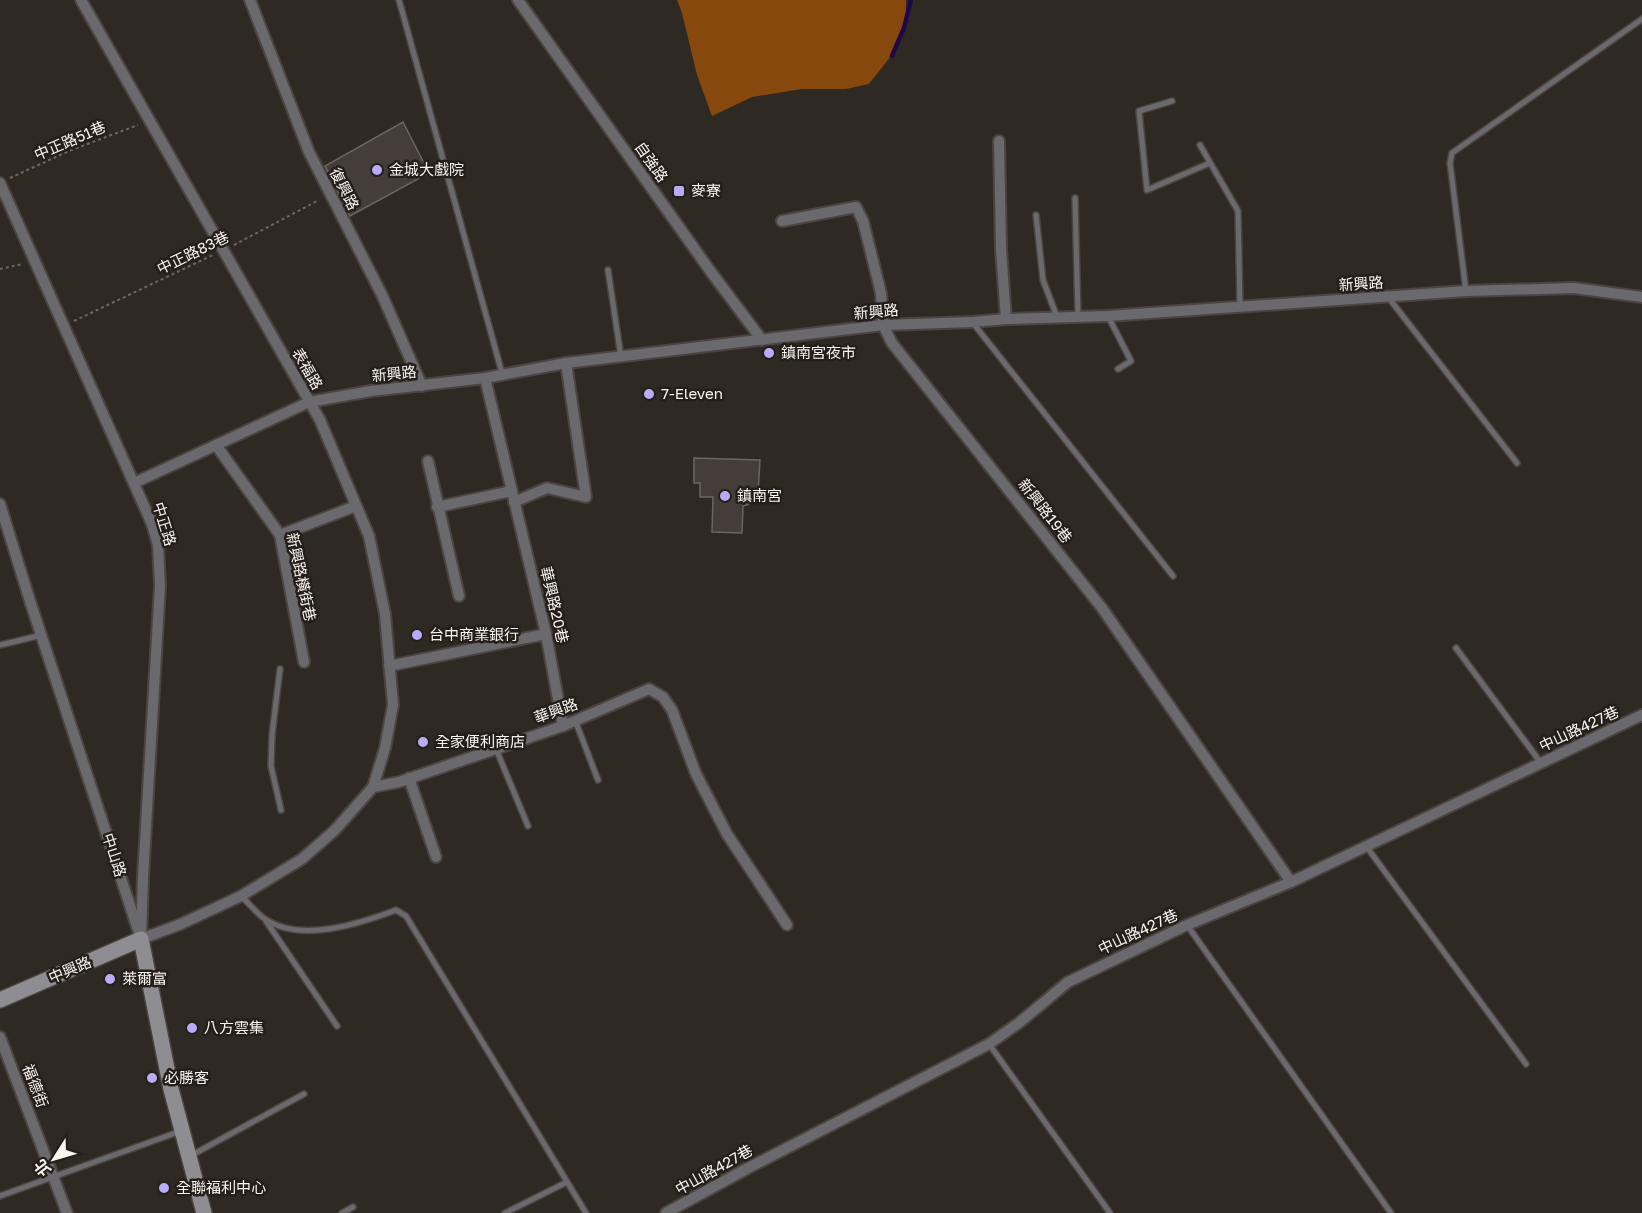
<svg xmlns="http://www.w3.org/2000/svg" width="1642" height="1213" font-family="'Golos Text','Noto Sans TC',sans-serif">
<style>
.forest{fill:#87480e}
.lines{fill:none;stroke-linecap:round;stroke-linejoin:round}
.stream{stroke:#1f0848;stroke-width:4.5}
.building{fill:#443d39;stroke:#6c6560;stroke-width:1.5}
.lane-casing{stroke:#4b4541;stroke-width:8}
.street-casing{stroke:#4b4541;stroke-width:14}
.secondary-casing{stroke:#4b4541;stroke-width:18}
.path{stroke:#6d6864;stroke-width:2;stroke-dasharray:3 3;stroke-linecap:butt}
.lane{stroke:#6a696d;stroke-width:5}
.street{stroke:#6a696d;stroke-width:10}
.secondary{stroke:#8d8d92;stroke-width:15}
.poi-dot{fill:#b8abf7;stroke:#251f1b;stroke-width:2}
.labels{text-anchor:middle;stroke-width:5;stroke-linejoin:round;paint-order:stroke}
.street-label{font-size:15px;fill:#f8f4f1;stroke:#251f1b}
.poi-label{font-size:15px;fill:#f8f4f1;stroke:#251f1b;text-anchor:start}
</style>
<rect width="100%" height="100%" fill="#2f2924"/>
<!-- forest -->
<polygon class="forest" points="677,0 906,0 906,22 891,56 869,84 846,89 802,89 752,97 712,116 697,75 682,13"/>
<g class="lines">
<!-- stream -->
<polyline class="stream" points="892,56 904,28 911,0"/>
</g>
<!-- building -->
<g class="building">
<polygon points="403,122 429,173 350,216 325,166"/>
<polygon points="694,458 760,460 758,494 750,495 750,504 743,506 742,533 712,532 713,497 700,497 700,483 694,483"/>
</g>
<g class="lines">
<!-- lane casing -->
<g class="lane-casing">
<g id="lane">
<polyline points="399,0 502,373"/>
<polyline points="1172,101 1139,111 1147,190 1210,163"/>
<polyline points="1200,145 1238,211 1240,307"/>
<polyline points="1075,198 1078,317"/>
<polyline points="1036,215 1043,280 1057,317"/>
<polyline points="608,270 621,357"/>
<polyline points="1466,291 1450,163 1452,153 1642,19"/>
<polyline points="1388,297 1517,463"/>
<polyline points="1108,316 1131,361 1118,369"/>
<polyline points="973,323 1173,576"/>
<polyline points="0,645 42,635"/>
<polyline points="1456,648 1541,763"/>
<polyline points="280,669 272,735 271,766 281,810"/>
<polyline points="575,720 598,780"/>
<polyline points="496,749 528,826"/>
<polyline points="1366,846 1526,1064"/>
<path d="M241 896C249 903 256 913 265 919 300 943 359 924 396 910L406 916 586 1213"/>
<polyline points="266,921 337,1026"/>
<polyline points="1187,925 1391,1213"/>
<polyline points="989,1044 1110,1213"/>
<polyline points="192,1155 304,1094"/>
<polyline points="0,1196 181,1131"/>
<polyline points="342,1213 353,1207"/>
<polyline points="505,1213 567,1182"/>
</g>
</g>
<!-- street casing -->
<g class="street-casing">
<g id="street">
<polyline points="81,0 320,420 369,536 385,614 393,705 385,748 373,787"/>
<polyline points="250,0 309,152 382,295 422,386"/>
<polyline points="518,0 711,272 762,340"/>
<polyline points="999,141 1001,249 1006,319"/>
<polyline points="0,183 152,524 158,545 160,586 143,877 141,939"/>
<polyline points="782,221 856,207 863,221 881,293 883,325 892,343 1102,608 1291,882"/>
<polyline points="485,378 546,634 563,726"/>
<polyline points="216,445 280,535 304,662"/>
<polyline points="428,461 459,596"/>
<polyline points="134,483 309,402 371,391 485,378 566,363 883,325 973,322 1006,319 1108,316 1466,291 1574,288 1642,297"/>
<polyline points="514,502 547,488 586,497 566,363"/>
<polyline points="0,504 30,601 138,930"/>
<polyline points="437,507 512,491"/>
<polyline points="280,535 356,506"/>
<polyline points="389,666 546,634"/>
<polyline points="409,778 436,857"/>
<polyline points="141,939 181,924 241,896 302,859 335,830 373,787 399,782 563,726 649,689 663,697 672,710 696,774 727,834 787,925"/>
<polyline points="0,1037 67,1213"/>
<polyline points="666,1213 750,1167 989,1044 1020,1022 1068,982 1187,925 1291,882 1642,715"/>
</g>
</g>
<!-- secondary casing -->
<g class="secondary-casing">
<polyline id="secondary" points="0,1000 141,939 171,1089 204,1213"/>
</g>
<!-- path -->
<g class="path">
<polyline points="10,178 69,151 138,125"/>
<polyline points="234,245 319,200"/>
<polyline points="0,269 23,264"/>
<polyline points="74,321 213,255"/>
</g>
<!-- lane -->
<use href="#lane" class="lane"/>
<!-- street -->
<use href="#street" class="street"/>
<!-- secondary -->
<use href="#secondary" class="secondary"/>
</g>
<!-- markers -->
<g class="poi-dot">
<circle cx="377" cy="170" r="6"/>
<rect x="673" y="185" width="12" height="12" rx="3"/>
<circle cx="769" cy="353" r="6"/>
<circle cx="649" cy="394" r="6"/>
<circle cx="725" cy="496" r="6"/>
<circle cx="417" cy="635" r="6"/>
<circle cx="423" cy="742" r="6"/>
<circle cx="110" cy="979" r="6"/>
<circle cx="192" cy="1028" r="6"/>
<circle cx="152" cy="1078" r="6"/>
<circle cx="164" cy="1188" r="6"/>
</g>
<g class="labels">
<!-- street labels -->
<g class="street-label">
<text transform="translate(70 141) rotate(-23)" y="5">中正路51巷</text>
<text transform="translate(651 162) rotate(55)" y="5">自強路</text>
<text transform="translate(344 189) rotate(63)" y="5">復興路</text>
<text transform="translate(193 253) rotate(-26)" y="5">中正路83巷</text>
<text transform="translate(1361 284) rotate(-4)" y="5">新興路</text>
<text transform="translate(876 312) rotate(-5)" y="5">新興路</text>
<text transform="translate(307 369) rotate(60)" y="5">表福路</text>
<text transform="translate(394 374) rotate(-6)" y="5">新興路</text>
<text transform="translate(1045 511) rotate(52)" y="5">新興路19巷</text>
<text transform="translate(164 524) rotate(73)" y="5">中正路</text>
<text transform="translate(301 577) rotate(78)" y="5">新興路橫街巷</text>
<text transform="translate(554 605) rotate(77)" y="5">華興路20巷</text>
<text transform="translate(556 711) rotate(-20)" y="5">華興路</text>
<text transform="translate(1579 729) rotate(-25)" y="5">中山路427巷</text>
<text transform="translate(114 855) rotate(72)" y="5">中山路</text>
<text transform="translate(1138 932) rotate(-25)" y="5">中山路427巷</text>
<text transform="translate(70 970) rotate(-23)" y="5">中興路</text>
<text transform="translate(35 1086) rotate(69)" y="5">福德街</text>
<text transform="translate(714 1170) rotate(-29)" y="5">中山路427巷</text>
</g>
<!-- poi labels -->
<g class="poi-label">
<text x="389" y="175">金城大戲院</text>
<text x="691" y="196">麥寮</text>
<text x="781" y="358">鎮南宮夜市</text>
<text x="661" y="399">7-Eleven</text>
<text x="737" y="501">鎮南宮</text>
<text x="429" y="640">台中商業銀行</text>
<text x="435" y="747">全家便利商店</text>
<text x="122" y="984">萊爾富</text>
<text x="204" y="1033">八方雲集</text>
<text x="164" y="1083">必勝客</text>
<text x="176" y="1193">全聯福利中心</text>
</g>
</g>
<!-- north arrow -->
<g transform="translate(54 1159) rotate(233)" stroke="#251f1b" stroke-width="4.5" paint-order="stroke">
<path d="M0-4.5L10 22L0 15L-10 22Z" fill="#f8f4f1"/>
<text y="-9" font-size="16" font-weight="bold" text-anchor="middle" fill="#f8f4f1">北</text>
</g>
</svg>
